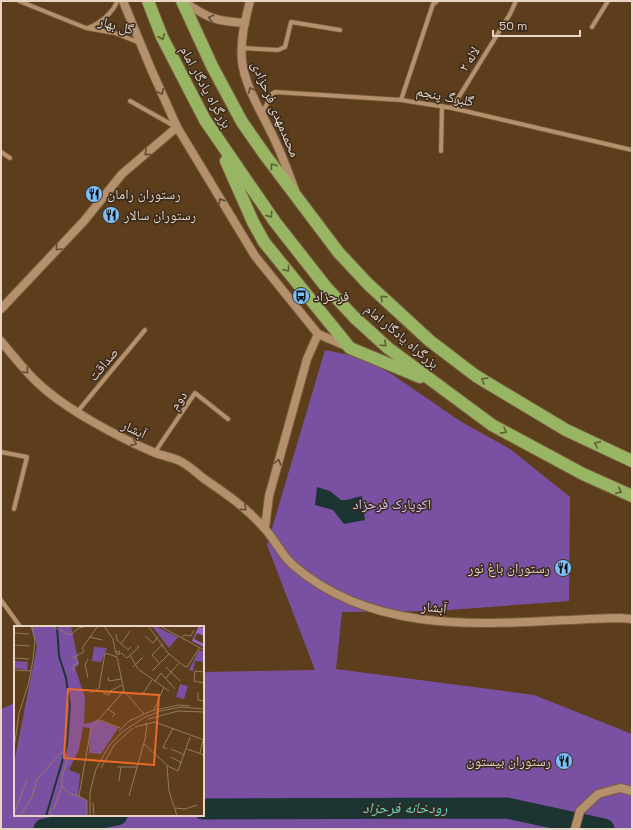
<svg xmlns="http://www.w3.org/2000/svg" width="633" height="830" font-family="'Space Grotesk','Noto Naskh Arabic',sans-serif">
<style>
.green{fill:#7a51a2}
.water{fill:#1d3532}
.lines{fill:none;stroke-linecap:round;stroke-linejoin:round}
.river{stroke:#1d3532;stroke-width:21}
.street-casing{stroke:#765c3e;stroke-width:5.5}
.secondary-casing{stroke:#765c3e;stroke-width:10}
.highway-casing{stroke:#765c3e;stroke-width:14}
.street{stroke:#b4906d;stroke-width:4}
.secondary{stroke:#b4906d;stroke-width:8}
.highway{stroke:#97b563;stroke-width:12}
.oneway{stroke:#624c37}
.oneway2{stroke:#5d6037}
.labels{text-anchor:middle;stroke-width:3;stroke-linejoin:round;paint-order:stroke}
.street-label{font-size:14px;fill:#e8d5c3;stroke:#36281a}
.poi-label{font-size:14px;fill:#e8d5c3;stroke:#36281a;text-anchor:start}
.park-label{font-size:14px;fill:#dac3f6;stroke:#36281a}
.water-label{font-size:15px;font-style:italic;fill:#61dacd;stroke:#36281a}
.inset-river{fill:none;stroke:#1d3532;stroke-width:2}
.inset-road{fill:none;stroke:#947a5f;stroke-width:1}
.view{fill:#e86c27;fill-opacity:0.15;stroke:#e86c27;stroke-width:2}
.inset-edge{fill:none;stroke:#e8d5c3;stroke-width:2}
</style>
<rect width="100%" height="100%" fill="#5c3d1c"/>
<!-- green -->
<polygon class="green" points="325,350 364,358 393,375 460,421 510,449 570,497 569,601 436,611 342,612 336,669 534,695 632,734 632,829 1,829 1,709 15,703 15,815 203,815 203,672 315,670 267,545"/>
<!-- water -->
<polygon class="water" points="317,487 330,491 341,500 346,500 362,496 365,520 344,524 333,510 315,505"/>
<g class="lines">
<!-- river -->
<g class="river">
<polyline points="203,809 507,808 604,829"/>
<polyline points="44,829 117,815"/>
</g>
<!-- street casing -->
<g class="street-casing">
<g id="street">
<polyline points="19,1 86,28 115,33 140,43"/>
<polyline points="592,27 608,1"/>
<path d="M88 28C99 24 114 12 117 1"/>
<polyline points="242,48 278,50 285,47 291,22 340,30"/>
<polyline points="401,100 433,4 436,2"/>
<polyline points="130,101 176,127"/>
<polyline points="452,108 510,14 516,1"/>
<polyline points="262,113 272,94 275,92 401,100 452,108 632,150"/>
<polyline points="441,151 442,106"/>
<polyline points="1,152 10,158"/>
<polyline points="78,411 145,330"/>
<polyline points="1,452 27,457 14,509"/>
<polyline points="155,452 195,393 228,419"/>
<polyline points="1,600 19,625"/>
</g>
</g>
<!-- secondary casing -->
<g class="secondary-casing">
<g id="secondary">
<polyline points="123,1 151,69 177,127 255,256 318,334 346,346"/>
<path d="M183 1C207 18 215 21 245 23"/>
<path d="M250 1C245 20 240 41 242 61 245 89 266 119 277 145 284 160 289 175 295 190"/>
<polyline points="1,309 84,221 122,174 177,127"/>
<path d="M1 341C13 356 25 371 39 384 67 410 118 437 153 452 162 456 172 457 180 461 188 465 196 472 203 478 225 493 247 508 264 528 275 539 281 555 293 565 384 644 510 620 620 618L632 619"/>
<polyline points="265,528 269,496 307,359 318,334"/>
<polyline points="575,829 580,811 598,794 620,788 632,791"/>
</g>
</g>
<!-- highway casing -->
<g class="highway-casing">
<g id="highway">
<polyline points="148,1 162,37 205,120 275,222 326,287 354,317 388,348 492,425 583,474 632,496"/>
<polyline points="182,1 212,66 242,122 265,155 339,253 368,284 430,341 476,376 566,430 632,461"/>
<polyline points="226,161 253,222 264,242 350,348 420,377"/>
</g>
</g>
<!-- street -->
<use href="#street" class="street"/>
<!-- secondary -->
<use href="#secondary" class="secondary"/>
<!-- highway -->
<use href="#highway" class="highway"/>
</g>
<!-- one-way arrows -->
<defs><path id="oneway-chevron" d="M-2-3.5L2.5 0L-2 3.5" fill="none" stroke-width="1.6" stroke-linecap="round" stroke-linejoin="round"/></defs>
<g class="oneway">
<use href="#oneway-chevron" transform="translate(211 18) rotate(-164)"/>
<use href="#oneway-chevron" transform="translate(251 90) rotate(-114)"/>
<use href="#oneway-chevron" transform="translate(161 92) rotate(66)"/>
<use href="#oneway-chevron" transform="translate(147 153) rotate(139)"/>
<use href="#oneway-chevron" transform="translate(221 201) rotate(-122)"/>
<use href="#oneway-chevron" transform="translate(58 248) rotate(133)"/>
<use href="#oneway-chevron" transform="translate(26 371) rotate(46)"/>
<use href="#oneway-chevron" transform="translate(134 443) rotate(26)"/>
<use href="#oneway-chevron" transform="translate(278 462) rotate(-75)"/>
<use href="#oneway-chevron" transform="translate(244 508) rotate(41)"/>
</g>
<g class="oneway2">
<use href="#oneway-chevron" transform="translate(162 37) rotate(65)"/>
<use href="#oneway-chevron" transform="translate(273 166) rotate(-127)"/>
<use href="#oneway-chevron" transform="translate(270 215) rotate(55)"/>
<use href="#oneway-chevron" transform="translate(287 269) rotate(51)"/>
<use href="#oneway-chevron" transform="translate(383 298) rotate(-136)"/>
<use href="#oneway-chevron" transform="translate(384 344) rotate(42)"/>
<use href="#oneway-chevron" transform="translate(484 380) rotate(-148)"/>
<use href="#oneway-chevron" transform="translate(504 431) rotate(29)"/>
<use href="#oneway-chevron" transform="translate(597 444) rotate(-155)"/>
<use href="#oneway-chevron" transform="translate(619 491) rotate(24)"/>
</g>
<!-- icons -->
<defs>
<g id="restaurant-disc" transform="scale(0.9)"><circle r="9.5" fill="#7bbef8" stroke="#36281a"/><path d="M-5-6h1v4h1v-4h1v4h1v-4h1v5L-1.5 .5V6h-2V.5L-5-1ZM5-6V6H3V1.5H1.5Q1.5-4 5-6Z" fill="#111"/></g>
<g id="bus-disc" transform="scale(0.9)"><circle r="9.5" fill="#7bbef8" stroke="#36281a"/><path d="M-5-6H5V4H4V6H2V4H-2V6H-4V4H-5ZM-3.5-4V0h7V-4ZM-3.5 1.2v1.5H-2V1.2ZM2 1.2v1.5H3.5V1.2Z" fill="#111"/></g>
</defs>
<g fill-rule="evenodd">
<use href="#restaurant-disc" x="94" y="194"/>
<use href="#restaurant-disc" x="111" y="215"/>
<use href="#bus-disc" x="301" y="296"/>
<use href="#restaurant-disc" x="563" y="568"/>
<use href="#restaurant-disc" x="564" y="761"/>
</g>
<g class="labels">
<!-- street labels -->
<g class="street-label">
<text transform="translate(116 25) rotate(15)" y="5">گل بهار</text>
<text transform="translate(469 59) rotate(-58)" y="5">لاله ۲</text>
<text transform="translate(206 87) rotate(61)" y="5">بزرگراه یادگار امام</text>
<text transform="translate(445 96) rotate(11)" y="5">گلبرگ پنجم</text>
<text transform="translate(276 109) rotate(67)" y="5">محمدمهدی فرحزادی</text>
<text transform="translate(402 336) rotate(40)" y="5">بزرگراه یادگار امام</text>
<text transform="translate(103 364) rotate(-50)" y="5">صداقت</text>
<text transform="translate(178 400) rotate(-53)" y="5">دوم</text>
<text transform="translate(134 429) rotate(26)" y="5">آبشار</text>
<text transform="translate(434 607) rotate(6)" y="5">آبشار</text>
</g>
<!-- poi labels -->
<g class="poi-label">
<text x="107" y="199">رستوران رامان</text>
<text x="124" y="220">رستوران سالار</text>
<text x="314" y="301">فرحزاد</text>
<text x="550" y="573" text-anchor="end">رستوران باغ نور</text>
<text x="551" y="766" text-anchor="end">رستوران بیستون</text>
</g>
<!-- park labels -->
<g class="park-label">
<text x="392" y="509">اکوپارک فرحزاد</text>
</g>
<!-- water labels -->
<g class="water-label">
<text x="405" y="813">رودخانه فرحزاد</text>
</g>
</g>
<!-- overview -->
<g transform="translate(14 626)">
<rect width="190" height="190" fill="#5c3d1c"/>
<path d="M16 0H57L65 38 61 42 71 71 70 98 84 94 104 102 87 128 75 127 76 102 69 101 65 123 55 144 66 148 64 170 73 174V190H0V137L23 20ZM138 0 143 1 164 11 155 22ZM80 21 93 22 87 36 78 35ZM185 24 190 26V36L181 35 179 45 175 44ZM0 35 14 36 13 44 0 42ZM166 58 174 60 170 73 162 71Z" fill="#7a51a2"/>
<path d="M185 0 190 3V10L183 7 180 13 190 18V21L178 15Z" fill="#9865c9"/>
<path class="inset-river" d="M32 190 53 119 56 79 52 52 45 30 43 0"/>
<path class="inset-road" d="M38 0 56 9 65 2 73 0M90 0 99 13 102 28H106L105 25 102 26M134 0 154 27 170 40 173 41 186 21M146 0 190 24M0 7 15 8M102 8 103 14 114 24 117 21M131 10 139 17 144 11M76 11 88 14M168 11 170 9 177 10 180 4M107 18 116 5M0 19 16 20M107 27 113 32 125 21 123 20M116 29 124 43 155 65M103 31 110 65M0 32 15 33M58 32 70 26 68 22 84 0M146 38 138 29 149 18M119 41 129 31M152 41 166 55M0 44 17 45M60 45 59 39 64 38 61 30M138 45 155 28M190 46 181 45 180 55 190 57M94 51 95 55 107 53M74 52 71 39 74 33M152 52 165 37M141 55 147 47 161 63M110 65 130 88M184 66V74L190 75M77 67 85 62 91 27 103 31M89 67 95 69 96 65 108 59M128 69 138 54M94 83 101 88 98 91M140 84 150 61M134 93 164 85 190 86M86 94 106 102M121 101 141 96 190 114M105 105 115 95 137 85 165 79 176 80M130 118 154 140 164 145 176 111M0 123 5 87 15 56 19 33 21 15 18 0M153 123 149 121 159 102M157 123 171 129M173 123 190 129M186 127 189 114M157 131 168 137M153 140 155 165 163 190M103 141H123M87 142 100 119 119 102M105 155 107 141M65 170 73 175V190M115 170 131 113 133 99 131 97M79 177 80 190M161 182 171 183 183 179M0 188 13 153M6 190 18 171 23 153 48 126 54 131 48 151V160L56 168 65 170 77 102 110 65M38 190 36 185 40 182 48 160M76 190V166L82 143 95 120 108 106 131 91 147 85 167 81 190 83"/>
<path class="view" d="M54 63 145 69 140 139 50 132Z"/>
<rect width="190" height="190" class="inset-edge"/>
</g>
<!-- border -->
<rect width="633" height="830" fill="none" stroke="#e8d5c3" stroke-width="4"/>
<!-- scale -->
<path d="M493 30v6h87v-6" fill="none" stroke="#e8d5c3" stroke-width="2"/>
<text x="499" y="30" font-size="12" fill="#e8d5c3" stroke="#36281a" stroke-width="3" paint-order="stroke">50 m</text>
</svg>
